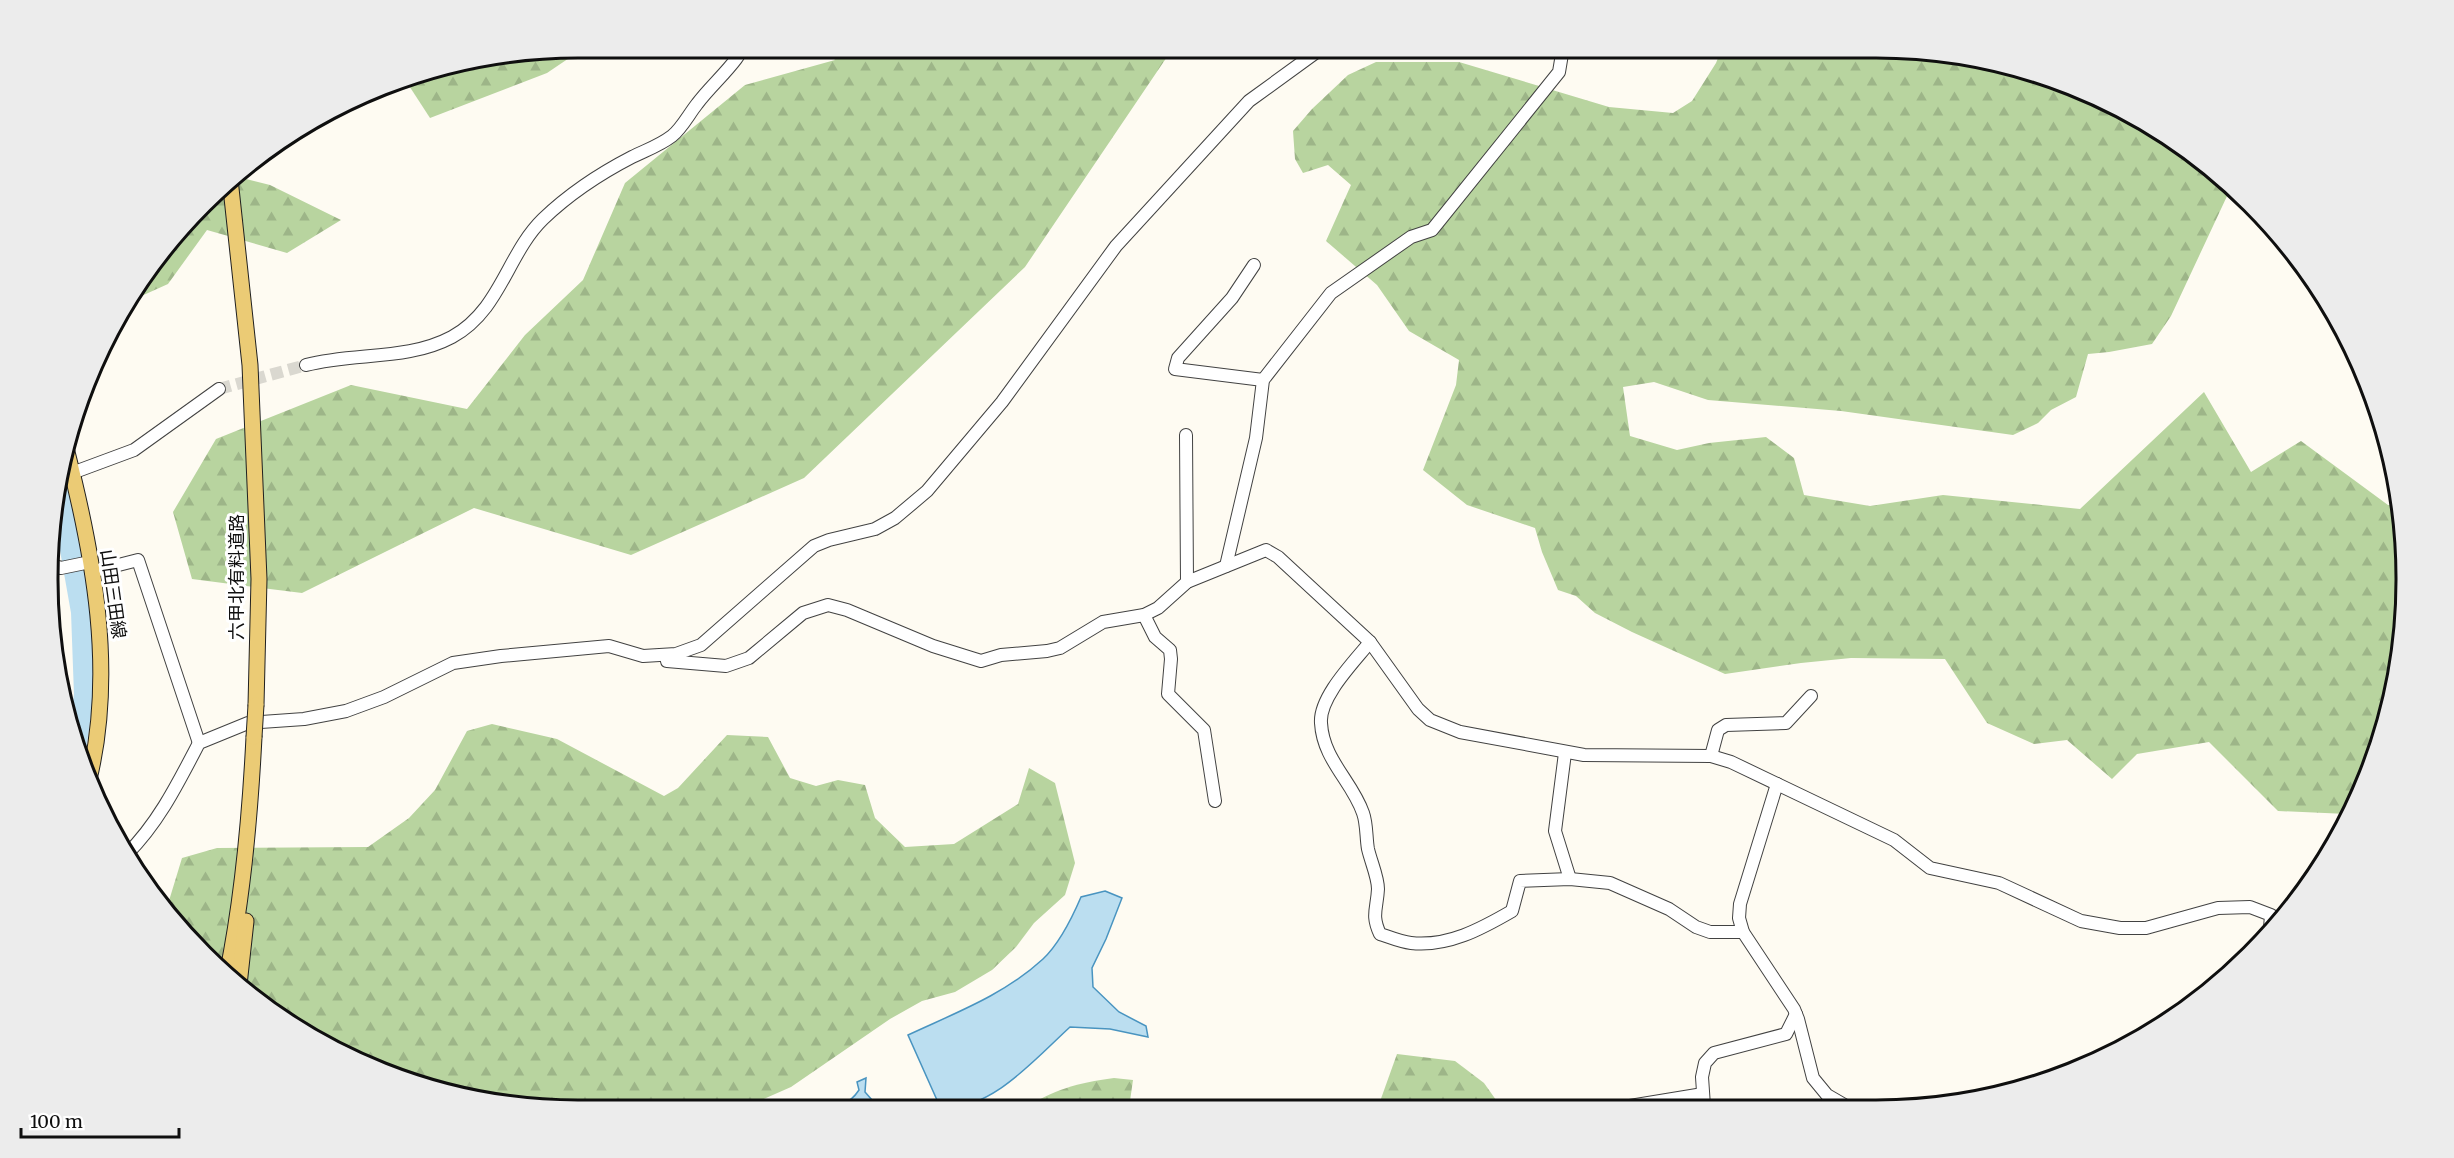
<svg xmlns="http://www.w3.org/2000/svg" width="2454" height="1158" font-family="Merriweather,'Noto Sans JP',serif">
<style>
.forest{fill:url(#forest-firs)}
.water{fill:#bbdef0;stroke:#4994c0;stroke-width:1.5}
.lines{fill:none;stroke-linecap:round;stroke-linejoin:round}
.river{stroke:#bbdef0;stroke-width:20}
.minor-tunnel{stroke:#dad8d0;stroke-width:12;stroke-dasharray:12 6;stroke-linecap:butt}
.minor-casing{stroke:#424242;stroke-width:14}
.major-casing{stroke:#202020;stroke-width:17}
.minor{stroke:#fff;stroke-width:12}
.major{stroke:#ebcb75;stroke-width:15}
.major-bridge-casing{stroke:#202020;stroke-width:17;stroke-linecap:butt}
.major-bridge{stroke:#ebcb75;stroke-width:15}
.labels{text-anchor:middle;stroke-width:6;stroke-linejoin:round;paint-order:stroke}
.street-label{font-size:18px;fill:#0f0f0f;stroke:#fff}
.rim{fill:none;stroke:#0f0f0f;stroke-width:3}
</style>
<defs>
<pattern id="forest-firs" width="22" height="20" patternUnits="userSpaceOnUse" patternTransform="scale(1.5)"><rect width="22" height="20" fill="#b8d49f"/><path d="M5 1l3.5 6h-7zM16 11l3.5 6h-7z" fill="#9db588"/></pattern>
</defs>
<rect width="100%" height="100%" fill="#fefbf2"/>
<!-- forest -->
<g class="forest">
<polygon points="584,48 547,73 430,118 404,78"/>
<polygon points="825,48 1173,48 1025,267 804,478 631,555 474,508 302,593 192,579 173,512 216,439 351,385 467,409 525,335 583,280 625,183 745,85 835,60"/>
<polygon points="1722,48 1875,48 1978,58 2078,88 2170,137 2241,196 2228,194 2171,316 2152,344 2109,352 2088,354 2076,397 2051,410 2038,423 2013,435 1841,411 1708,400 1654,382 1623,387 1630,436 1677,450 1709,443 1766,437 1794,458 1804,495 1870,506 1943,495 2080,509 2204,392 2251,472 2301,441 2388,505 2399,505 2406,579 2396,682 2366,782 2347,814 2278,811 2209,742 2137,754 2112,779 2067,740 2034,744 1987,723 1945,659 1851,658 1801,663 1725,674 1632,632 1595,613 1576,596 1558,590 1542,552 1535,528 1467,505 1423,470 1456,385 1459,360 1409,331 1377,285 1326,241 1351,185 1328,165 1303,173 1295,159 1293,131 1312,109 1348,75 1376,62 1459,62 1609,107 1673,113 1692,101 1716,63"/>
<polygon points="234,176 270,185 341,220 287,253 207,230 168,284 128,302"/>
<polygon points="492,724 557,739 664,796 678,788 727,735 768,737 790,778 816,786 838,780 865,785 875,818 905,847 954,844 1018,804 1029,768 1055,783 1075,863 1065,895 1034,923 1016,947 992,970 955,992 922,1001 890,1019 791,1087 741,1109 579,1110 475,1100 376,1070 229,978 168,904 182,858 217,848 368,847 409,818 435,790 467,731"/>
<polygon points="1397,1054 1455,1061 1484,1083 1501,1107 1378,1107"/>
<path d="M1114 1078 1133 1080 1129 1108 1022 1109C1056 1089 1076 1083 1114 1078Z"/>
</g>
<!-- water -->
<g class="water">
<path d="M1105 891 1122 898 1106 939 1092 968 1093 987 1119 1012 1146 1026 1148 1037 1110 1029 1070 1027C1034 1060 993 1109 941 1109L908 1035C955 1013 1004 995 1043 959 1060 943 1072 918 1081 897Z"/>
<path d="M866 1078 865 1092 872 1100 876 1109H835C845 1099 849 1105 859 1090L857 1082Z"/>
</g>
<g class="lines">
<!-- river -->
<polyline class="river" points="60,470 68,494 66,527 81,612 84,695 76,749"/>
<!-- minor-tunnel -->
<polyline class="minor-tunnel" points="219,389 306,365"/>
<!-- minor casing -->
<g class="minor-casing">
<g id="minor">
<polyline points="1254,265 1232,298 1178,358 1175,369 1263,380"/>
<path d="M306 365C355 352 407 361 452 337 501 310 507 254 543 219 568 195 601 173 632 157 646 150 659 146 672 136 682 128 689 114 697 104 709 88 724 75 736 59 739 55 740 52 743 48"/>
<polyline points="1186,435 1187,582"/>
<polyline points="72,473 134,450 219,389"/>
<polyline points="55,566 61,568 90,562"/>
<polyline points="1226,566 1256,438 1263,380 1331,293 1411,237 1432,230 1559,72 1563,48"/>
<polyline points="91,572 138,560 199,743"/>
<polyline points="1144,615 1155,637 1170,650 1171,659 1168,694 1204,730 1215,801"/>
<path d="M1370 642C1354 662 1319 697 1321 723 1323 760 1352 781 1363 813 1367 824 1366 838 1368 849 1371 862 1378 877 1378 889 1377 909 1371 915 1380 934 1389 937 1401 942 1411 943 1448 947 1481 929 1512 911L1520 881 1570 879 1610 883 1669 909 1696 927 1710 932H1743"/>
<polyline points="666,655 667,661 726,666 749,658 803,613 828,605 847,610 933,646 981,661 1001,655 1047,651 1060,648 1103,622 1144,615 1158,608 1187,582 1266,550 1278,557 1370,642 1418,709 1430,720 1460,732 1584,755 1711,756 1731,762 1894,840 1930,868 1999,883 2081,921 2120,928 2146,928 2218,908 2250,907 2271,915 2270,928"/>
<polyline points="1565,753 1555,831 1570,879"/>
<polyline points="1711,756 1718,730 1726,725 1786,723 1811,696"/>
<polyline points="1777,784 1740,904 1739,918 1743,932 1794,1009 1798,1019 1813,1078 1827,1095 1846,1106"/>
<path d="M127 854C159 822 178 783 199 743L248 723 304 719 346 711 384 697 453 663 501 656 609 646 643 656 676 654 701 645 814 546 829 540 875 529 895 518 927 491 1002 402 1116 246 1249 101 1322 48"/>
<polyline points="1630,1106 1703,1094"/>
<polyline points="1704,1106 1702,1077 1705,1063 1714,1053 1786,1034 1796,1014"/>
<polyline points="1599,1107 1609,1107"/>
</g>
</g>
<!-- major casing -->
<g class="major-casing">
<g id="major">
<polyline points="230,179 250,365 259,579 256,705"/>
<path d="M67 452C94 558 115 672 89 779"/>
<path d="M227 975C243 897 250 817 254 737"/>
<polyline points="239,985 246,921"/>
</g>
</g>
<!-- minor -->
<use href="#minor" class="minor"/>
<!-- major -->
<use href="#major" class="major"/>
<!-- major-bridge casing -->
<g class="major-bridge-casing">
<polyline id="major-bridge" points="254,737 256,705"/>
</g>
<!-- major-bridge -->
<use href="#major-bridge" class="major-bridge"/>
</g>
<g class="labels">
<!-- street labels -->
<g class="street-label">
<text transform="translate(237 577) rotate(-90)" y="6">六甲北有料道路</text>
<text transform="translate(113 594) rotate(82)" y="6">山田三田線</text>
</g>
</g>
<!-- crop -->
<path d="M0 0H2454V1158H0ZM578 58H1876A520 520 0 0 1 2396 578V580A520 520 0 0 1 1876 1100H578A520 520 0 0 1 58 580V578A520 520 0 0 1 578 58Z" fill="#ececec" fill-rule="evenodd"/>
<path class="rim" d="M578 58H1876A520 520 0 0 1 2396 578V580A520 520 0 0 1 1876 1100H578A520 520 0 0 1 58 580V578A520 520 0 0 1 578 58Z"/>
<!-- scale -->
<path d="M21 1128v9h158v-9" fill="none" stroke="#0f0f0f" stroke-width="3"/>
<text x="30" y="1128" font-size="18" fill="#0f0f0f" stroke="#ffffff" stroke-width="4.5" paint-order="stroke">100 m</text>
</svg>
